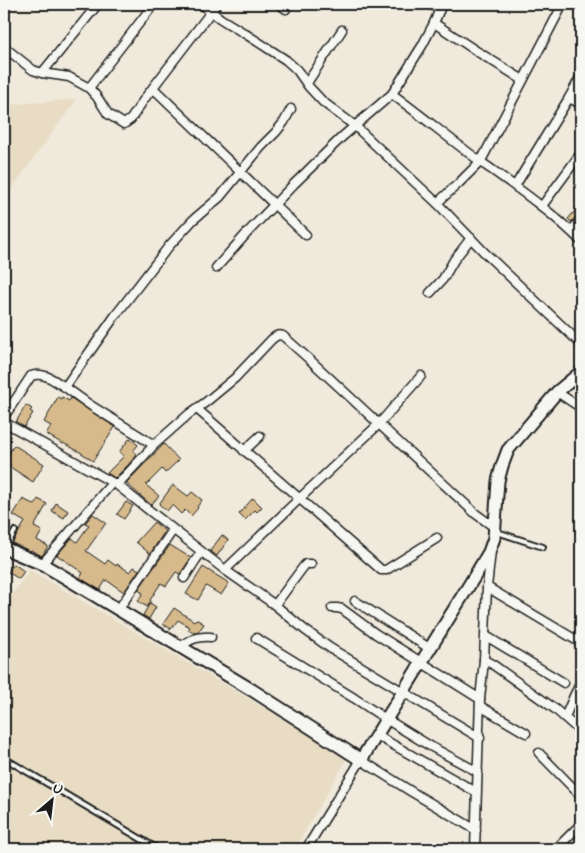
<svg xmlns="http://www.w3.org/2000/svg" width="585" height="853" font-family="Mynerve,sans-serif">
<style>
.built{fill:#e8dcc4}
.building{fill:#d6ba8b;stroke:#1c1c1c}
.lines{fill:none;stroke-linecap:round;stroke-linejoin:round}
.lane-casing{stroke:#1c1c1c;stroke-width:8}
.street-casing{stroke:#1c1c1c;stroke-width:11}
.secondary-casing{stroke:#1c1c1c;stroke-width:15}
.lane{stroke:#f6f6f2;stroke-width:4}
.street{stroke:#f6f6f2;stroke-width:8}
.secondary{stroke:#f6f6f2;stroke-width:11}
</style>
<rect width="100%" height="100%" fill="#f0eadd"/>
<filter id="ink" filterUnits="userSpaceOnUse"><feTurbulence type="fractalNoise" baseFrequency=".02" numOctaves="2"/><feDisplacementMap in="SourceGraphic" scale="10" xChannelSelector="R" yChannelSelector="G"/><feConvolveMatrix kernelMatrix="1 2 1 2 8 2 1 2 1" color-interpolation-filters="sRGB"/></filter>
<g filter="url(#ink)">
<!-- built -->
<g class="built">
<polygon points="77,99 4,199 4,105"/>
<polygon points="30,570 348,757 295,849 4,849 4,597 8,599"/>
</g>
<!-- building -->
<g class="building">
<polygon points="581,204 581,214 577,216 571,222 568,219"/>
<polygon points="58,397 61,399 62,397 69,401 71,398 115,427 93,461 80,452 63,443 63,444 46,434 51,426 44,422"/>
<polygon points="26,405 32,409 30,411 33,413 24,427 16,422"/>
<polygon points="130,438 138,445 133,451 137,454 129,464 115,478 107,473 124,456 119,452"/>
<polygon points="164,444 179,460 165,473 162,469 146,485 159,496 151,505 126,483"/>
<polygon points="14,445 44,464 33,482 4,463 4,461"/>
<polygon points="173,485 188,496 192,492 202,500 197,507 198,508 191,516 185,510 181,514 172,505 167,511 159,504"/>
<polygon points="253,498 262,507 257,512 255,510 245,520 239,514"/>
<polygon points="23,499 35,505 38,499 47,504 34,527 42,531 37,540 48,546 42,556 31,550 30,551 12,543 25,522 13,515"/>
<polygon points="126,502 133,506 124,519 117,514"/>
<polygon points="56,503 68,511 64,518 52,511"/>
<polygon points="93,514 106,523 86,551 105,564 108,560 116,566 117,564 130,572 134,567 139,570 124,592 106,580 100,590 80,578 83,573 57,555 72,538 77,542 89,525 85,523"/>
<polygon points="154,522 165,531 150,554 136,542"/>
<polygon points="222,535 228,540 217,556 210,551"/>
<polygon points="170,545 191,558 180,574 176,572 166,586 161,583 150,600 151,601 147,607 138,601 143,593 138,590"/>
<polygon points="14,564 24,571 19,579 8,572"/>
<polygon points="203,567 229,583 221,595 206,586 198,600 186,594"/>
<polygon points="150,603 156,607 149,619 143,615"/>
<polygon points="174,608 194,621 196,619 204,624 198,632 194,633 188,630 190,627 178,620 171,629 163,624"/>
</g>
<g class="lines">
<!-- lane casing -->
<g class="lane-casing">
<g id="lane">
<polyline points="497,532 543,547"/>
<polyline points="6,547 15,531"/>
<polyline points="4,758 158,849"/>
</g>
</g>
<!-- street casing -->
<g class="street-casing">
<g id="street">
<polyline points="201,4 221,19 244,33 286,60 297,70 309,87 323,102 355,126 437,203 485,253 581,344"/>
<polyline points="279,4 286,9"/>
<polyline points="429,4 440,9"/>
<polyline points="434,23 478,52 523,80"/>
<polyline points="4,47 33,70 42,73 69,77 89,88 97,97 108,114 124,124 131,119 145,98 217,4"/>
<polyline points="42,73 98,4"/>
<polyline points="307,83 342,30"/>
<polyline points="89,88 154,4"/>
<polyline points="153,88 306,235"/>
<path d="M392 94C422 116 451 140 481 162 516 187 551 211 581 241"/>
<polyline points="569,98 581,104"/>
<polyline points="515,186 569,98 580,78"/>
<polyline points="437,203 459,183 481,161 563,4"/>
<polyline points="542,206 581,153"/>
<polyline points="571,231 581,220"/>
<polyline points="216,268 248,232 294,184 342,137 392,94 422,46 434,23 442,4"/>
<polyline points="430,293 443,279 454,260 471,238"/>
<polyline points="65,387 90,405 154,445"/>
<polyline points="557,392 581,408"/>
<polyline points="197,409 379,568 381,570 386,570 437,538"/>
<path d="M4 417 31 376C43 371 55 381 65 387L115 316 169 246 193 220 220 197 261 147 276 132 284 122 291 109"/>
<polyline points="4,422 117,485 225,570 299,499 379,424 421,376"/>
<polyline points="244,451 260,436"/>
<path d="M117 485 154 445 189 414 206 402 235 378 272 339C276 336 278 334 283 336L309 359 476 514 494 527"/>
<polyline points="491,551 487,587 484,660 492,664 555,709 581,732"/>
<polyline points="42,564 112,483"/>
<polyline points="225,570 275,605 305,630 330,648 480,738"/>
<polyline points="184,578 201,552"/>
<polyline points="487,587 581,643"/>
<polyline points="355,601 429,648"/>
<polyline points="275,605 304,566 306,564 311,564"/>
<polyline points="332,608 337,608 342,609 376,634 480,699"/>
<polyline points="118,610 173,530"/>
<polyline points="486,636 564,683"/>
<polyline points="256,638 354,698 386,719 430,746 478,772"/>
<path d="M180 648C189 639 198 636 211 637"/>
<polyline points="480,706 526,733"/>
<polyline points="565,717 574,696 581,682"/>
<polyline points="376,735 476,792"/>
<polyline points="539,753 581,796"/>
<polyline points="559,846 581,824"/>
<polyline points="306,849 361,760 412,792 476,830"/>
<polyline points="475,849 480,699 484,660"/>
</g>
</g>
<!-- secondary casing -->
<g class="secondary-casing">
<polyline id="secondary" points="4,548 42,564 61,575 252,690 361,760 476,574 489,552 494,538 498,481 502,466 508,450 557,392 581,372"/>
</g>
<!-- lane -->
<use href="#lane" class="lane"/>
<!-- street -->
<use href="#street" class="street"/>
<!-- secondary -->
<use href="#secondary" class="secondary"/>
</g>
</g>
<!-- margin -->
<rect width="585" height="853" fill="none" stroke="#f6f6f2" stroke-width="20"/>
<rect x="10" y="10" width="565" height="833" fill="none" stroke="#1c1c1c" stroke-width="2" filter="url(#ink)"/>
<!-- north arrow -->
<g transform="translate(52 800) rotate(28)" stroke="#f6f6f2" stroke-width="4" paint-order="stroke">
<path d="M0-4L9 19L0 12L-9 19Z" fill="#1c1c1c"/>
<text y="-8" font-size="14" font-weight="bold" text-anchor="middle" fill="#1c1c1c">U</text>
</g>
</svg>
